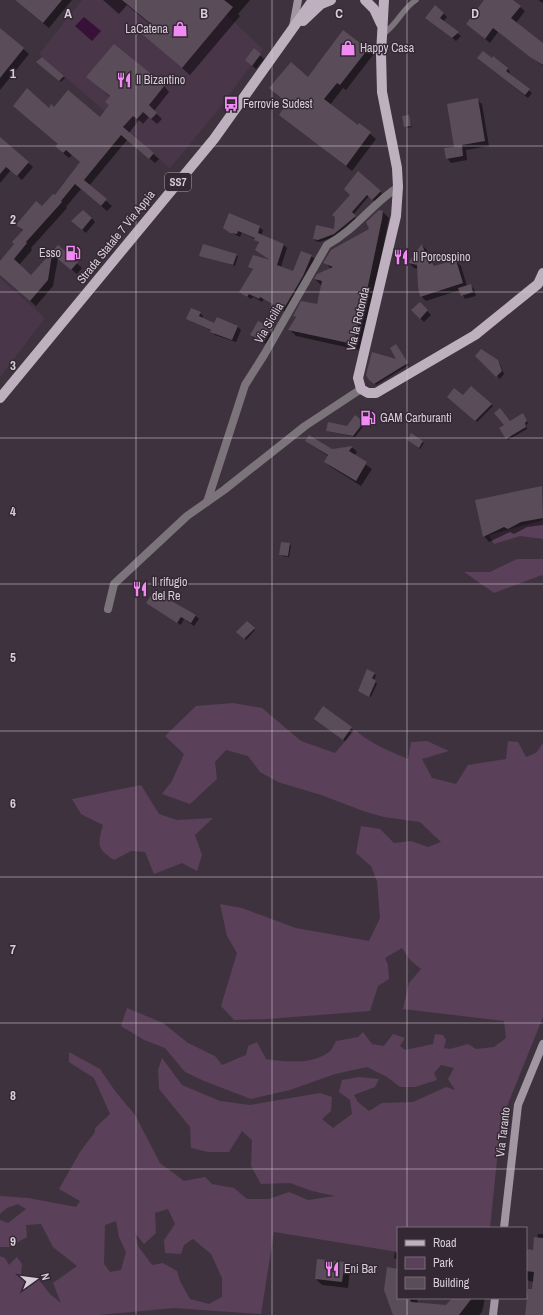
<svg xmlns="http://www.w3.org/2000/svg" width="543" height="1315" font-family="'Archivo Narrow',sans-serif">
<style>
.built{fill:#493649}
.green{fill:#5a4059;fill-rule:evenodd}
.water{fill:#371138}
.shadow{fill:#0007}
.building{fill:#5b4c5a}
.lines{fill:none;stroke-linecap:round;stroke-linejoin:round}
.lane{stroke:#7b747b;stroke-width:5.5}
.street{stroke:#7b747b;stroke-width:8}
.secondary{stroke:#a196a1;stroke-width:8}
.primary{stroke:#beb0be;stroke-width:10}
.grid{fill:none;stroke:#d7ced7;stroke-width:1;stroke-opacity:0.55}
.labels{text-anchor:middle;stroke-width:3;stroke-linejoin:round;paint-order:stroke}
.shield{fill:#352835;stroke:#a69ca6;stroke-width:1}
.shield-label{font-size:11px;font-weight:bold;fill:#d7ced7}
.poi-label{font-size:12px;fill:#d7ced7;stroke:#352835;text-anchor:start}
.street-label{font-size:12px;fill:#d7ced7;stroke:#352835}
.grid-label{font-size:13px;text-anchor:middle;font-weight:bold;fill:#d7ced7;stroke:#352835;stroke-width:3;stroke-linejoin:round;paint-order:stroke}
</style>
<rect width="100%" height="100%" fill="#3f323f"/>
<!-- built -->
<g class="built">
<polygon points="82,0 211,0 263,49 217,111 170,168 39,54"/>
<polygon points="0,278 45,318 0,377"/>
</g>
<!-- green -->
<g class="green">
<polygon points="543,520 543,539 520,536 494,544 489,535"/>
<polygon points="517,559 543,559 543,577 542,575 494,593 464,572 490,572"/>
<path d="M233 703 262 708 301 741 335 753 355 730C371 744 389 751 408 759L411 742 427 741 449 751 422 759 432 778 456 784 468 765 506 759 508 741 518 742 526 757 536 753 543 743V1017L501 1121 490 1228H398V1252L274 1232 261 1314 174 1308 99 1315H0V1256L5 1258 9 1265 17 1257 22 1264 21 1276H36L50 1294 61 1303 53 1283 77 1266 53 1247 41 1224 26 1225 27 1237 9 1247H0V1220L8 1223 26 1209 18 1204 7 1208 0 1214V1196L28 1198 76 1207 80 1201 59 1189 80 1152 95 1132V1128L110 1114 94 1078 69 1062V1052L100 1069 115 1091 135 1115 160 1163 184 1181 205 1177 212 1184 234 1188 247 1199H269L289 1192 308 1200 335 1196 312 1191 290 1183 261 1184 251 1166 252 1140 242 1131 229 1152H208L191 1148 190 1127 159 1089 158 1070 162 1058 182 1085 220 1101 250 1105 320 1093 332 1097 331 1111 322 1119 333 1128 352 1114 350 1100 339 1092 342 1080 359 1077 379 1079 375 1087 354 1095 358 1102 369 1111 382 1103 413 1102 446 1087 455 1090 448 1079 454 1068 441 1065 434 1073 437 1080 415 1087H400L387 1077 367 1067 335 1074 290 1090 251 1099 204 1081 185 1072 165 1048 144 1040 121 1026 127 1008 163 1023 188 1043 215 1056 222 1065 246 1055 248 1046 257 1042 266 1059C285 1062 312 1065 329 1052 332 1050 334 1045 336 1041L358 1037 363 1032 372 1044 384 1046 393 1034 405 1038 400 1046 405 1050 433 1044 435 1034 443 1035 446 1040 444 1048 450 1049 468 1044 476 1049 494 1047 506 1038 504 1021 403 1009 409 983 421 969 410 960 402 948 385 958 388 965 389 979 378 986 370 1011 268 1019 234 1020 221 1006 237 953 227 936 220 904 242 908 296 928 369 941 380 918 377 881 371 866 356 853 361 826 380 829 394 843 411 841 428 847 441 842 420 822 384 817 366 812 321 795 278 782 260 772 248 756 226 750 215 762 217 779 190 804 162 794 172 781 184 754 165 736 196 706ZM168 1209 175 1224 164 1240 165 1253 181 1254 184 1245 193 1239 211 1254 222 1278V1297L209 1304 190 1299 180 1281 177 1271 163 1263 152 1265 138 1246 135 1233 144 1244 156 1233 155 1213ZM116 1221 119 1237 126 1252 121 1270 110 1272 104 1264 105 1225Z"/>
<path d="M141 785 159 814 177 820 213 818 195 835 202 855 197 871 182 863 154 874 145 852 131 851 114 860C96 848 98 844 103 825L81 814 72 799Z"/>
</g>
<!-- water -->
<polygon class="water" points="84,17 101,31 92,41 75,26"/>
<!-- shadow -->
<g class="shadow">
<polygon points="15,0 72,0 49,28"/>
<polygon points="103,0 250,0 238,14 240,16 190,75 143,34 151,25 127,5 119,14"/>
<polygon points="485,0 511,0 525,11 516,23 543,44 543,66 498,32 490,43 467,24"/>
<polygon points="538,0 543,0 543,3"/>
<polygon points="443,13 447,17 443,22 461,36 456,41 430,21"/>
<polygon points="0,29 29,54 0,90"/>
<polygon points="254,50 264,59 256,69 250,64"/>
<polygon points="367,50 373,55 346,90 343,88 330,105 358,126 359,125 376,139 352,171 280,114 288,104 276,94"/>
<polygon points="42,58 65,78 61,82 38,62"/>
<polygon points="482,61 504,75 508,69 510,72 509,73 532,93 528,98"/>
<polygon points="88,77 164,86 169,92 154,111 162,119 157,124 149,117 143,124 139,120 129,133 159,159 155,163 127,140 89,186 112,206 107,211 81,189 66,207 67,208 31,248 32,250 19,265 32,276 58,246 82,268 77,274 58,258 53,286 36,306 0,274 0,262 15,244 23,231 17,225 55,197 81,163 72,155 69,158 62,152 49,109 54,108 100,118 110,105 110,97"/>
<polygon points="477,100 482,104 489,146 466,150 467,160 451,163 447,158 455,148"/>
<polygon points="408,116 412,127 407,128 403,117"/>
<polygon points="0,139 33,167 22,180 11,170 0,183"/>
<polygon points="358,172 382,193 375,202 369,196 353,215 357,219 336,236 320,242 316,241 314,239 335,230 352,195"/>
<polygon points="379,211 383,212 389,218 374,293 359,350 296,336 290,330 296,318 294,316 317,305 322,286 315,279 331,269 325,262 370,229"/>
<polygon points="92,218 95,222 86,233 76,224"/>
<polygon points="259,227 263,230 261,236 284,245 287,248 281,267 293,272 311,256 315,259 287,313 264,299 262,302 253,297 251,299 240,292 253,270 250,267 272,261 256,239 242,233 240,237 228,231"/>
<polygon points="422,245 427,250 432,265 435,267 456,261 461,266 467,286 470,285 474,289 476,296 465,299 460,290 426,301 421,296 418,269 414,268 409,263"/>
<polygon points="200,255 236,255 238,256 235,266"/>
<polygon points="420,303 431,315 424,322 412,310"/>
<polygon points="200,313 203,316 202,319 215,324 217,318 238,327 241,330 236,342 215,335 212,331 187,319"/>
<polygon points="258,322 273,328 276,332 269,345 255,339 251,335"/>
<polygon points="397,347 409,365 376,385 372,381 398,361"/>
<polygon points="477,356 497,361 500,364 504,374 500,379"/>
<polygon points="471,387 493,406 477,422 448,397 463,397"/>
<polygon points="524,416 528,423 526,425 527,429 508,440 506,438 510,422"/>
<polygon points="363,422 365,424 355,437 327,431"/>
<polygon points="408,440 422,442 424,443 420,449"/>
<polygon points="306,441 332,450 352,447 357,452 354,456 372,469 361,486 331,467 325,462 328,456"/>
<polygon points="542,487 543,525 527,527 514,534 510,532 489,542 484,536"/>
<polygon points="290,544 291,546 289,557 282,556 280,554"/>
<polygon points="154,592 196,616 199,619 194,626 184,619 181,625 151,606 148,603"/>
<polygon points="247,622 255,630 246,640 238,632"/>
<polygon points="374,674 376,675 374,680 377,684 371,697 359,691"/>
<polygon points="323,707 353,730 345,741 317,720"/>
<polygon points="538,1234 543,1234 543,1315 526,1315 534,1282 529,1281 526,1278 526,1250 534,1251"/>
<polygon points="395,1252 398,1253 398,1260 394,1258"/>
<polygon points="344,1263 350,1269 348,1288 322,1285 316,1279"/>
<polygon points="398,1270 398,1298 417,1298 418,1304 446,1306 453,1298 485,1298 482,1312 479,1315 394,1315"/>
</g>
<!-- building -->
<g class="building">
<polygon points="15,0 62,0 43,23"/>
<polygon points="122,0 224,0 233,7 182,68 142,34 151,24"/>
<polygon points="484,0 513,0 521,6 511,18 543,43 543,65 530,57 493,28 485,39 466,24"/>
<polygon points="435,5 444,13 440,18 459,32 452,38 425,18"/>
<polygon points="0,28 24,48 0,78"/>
<polygon points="343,30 368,49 340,85 337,83 324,99 358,125 359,123 371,132 346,166 279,115 287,103 269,88 291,62 308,77"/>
<polygon points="114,44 165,85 149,105 157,113 151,119 143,112 137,119 133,116 123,127 154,153 149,159 121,135 84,180 107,199 101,206 75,184 61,201 62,202 26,242 27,243 14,259 31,275 58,245 78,262 71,270 52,254 48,280 30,301 0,275 0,261 14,244 12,242 23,230 16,225 36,201 42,206 53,194 55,195 80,162 66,150 63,153 55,146 58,144 13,106 27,88 49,108 51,104 54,107 68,90 100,117 109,105 105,102 110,96 86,77"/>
<polygon points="254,48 261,54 252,66 245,60"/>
<polygon points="483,51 492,58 493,56 508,68 506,71 530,89 525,95 477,58"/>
<polygon points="42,57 64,76 59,81 36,62"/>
<polygon points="478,98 485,141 462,145 463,156 446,159 444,148 454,147 447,104"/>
<polygon points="409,115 411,126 404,127 402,116"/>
<polygon points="0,137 29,162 17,176 6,167 0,174"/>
<polygon points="358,171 381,191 372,200 367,195 352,212 356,216 334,234 318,240 313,239 316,225 334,229 335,217 332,215 350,195 344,189"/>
<polygon points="83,210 92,218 82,230 71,221"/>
<polygon points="379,210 383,211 382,219 368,286 353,344 288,330 296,317 293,316 301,301 317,304 322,281 314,279 317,274 333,267 323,263 331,250 369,229 366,222"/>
<polygon points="229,213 260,226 258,233 284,244 277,265 293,271 301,251 312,255 303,276 283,310 260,297 259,299 249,294 247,297 239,292 253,269 248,267 253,255 270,260 255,250 259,242 254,240 255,238 238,231 237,234 230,233 223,228"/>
<polygon points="203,244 237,254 233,265 199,256"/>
<polygon points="422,244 429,264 432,263 434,266 456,260 463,283 420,297 418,287 417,265 408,263"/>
<polygon points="471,284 473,292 461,296 458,288"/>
<polygon points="420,302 428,310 420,319 411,310"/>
<polygon points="191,308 201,312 199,316 214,323 217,317 238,326 232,340 210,332 211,330 186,319"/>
<polygon points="258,321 273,328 264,342 250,335"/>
<polygon points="396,344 408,363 374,384 369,380 366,375 372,352 396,359 390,348"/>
<polygon points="481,349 498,360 502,371 496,377 475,356"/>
<polygon points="471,386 492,404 475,421 447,397 454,388 463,395"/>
<polygon points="500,408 510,421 523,413 527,421 525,423 526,427 506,439 499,428 504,425 494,413"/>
<polygon points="355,415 364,422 353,436 326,431 328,422 347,426"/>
<polygon points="411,433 423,441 419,448 407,440"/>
<polygon points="309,435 332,449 353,446 349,451 367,462 356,481 324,462 328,455 305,441"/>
<polygon points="542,486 543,518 521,522 508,529 504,527 483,537 475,500"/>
<polygon points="281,542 290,543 288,556 279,555"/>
<polygon points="154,591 196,615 191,623 181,617 177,623 146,603"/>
<polygon points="247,621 255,628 244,639 236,632"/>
<polygon points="367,669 375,673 372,678 376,681 369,697 358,691"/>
<polygon points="323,706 352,727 343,740 314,719"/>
<polygon points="534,1237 543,1238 543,1315 525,1315 528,1289 532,1289 534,1272 526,1271 526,1249 533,1250"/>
<polygon points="317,1259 345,1262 342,1282 315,1279"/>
<polygon points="387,1267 398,1269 398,1298 409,1298 411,1302 446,1305 452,1298 472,1298 459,1315 393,1315 384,1290"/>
</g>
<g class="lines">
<!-- lane -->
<path class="lane" d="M383 34C397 25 402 9 416 0"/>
<!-- street -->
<g class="street">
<path d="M207 502 245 385 264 355 327 245C355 230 372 204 398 187"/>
<polyline points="108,609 114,584 187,516 224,490 305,426 361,389"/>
</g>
<!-- secondary -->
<g class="secondary">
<polyline points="293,27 298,0"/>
<polyline points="504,1228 518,1105 543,1044"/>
<polyline points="493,1315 495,1298"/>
</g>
<!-- primary -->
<g class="primary">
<polyline points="365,0 374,9 381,24"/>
<polyline points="384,0 381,54 382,92 397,168 398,187 396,216 358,378 361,389 368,393 376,393 475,335 538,284 543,273"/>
<polyline points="303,21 321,4 331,0"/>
<polyline points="0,398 214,139 313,0"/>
</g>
</g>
<!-- grid -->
<path class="grid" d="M136 0V1315M272 0V1315M407 0V1228M0 146H543M0 292H543M0 438H543M0 584H543M0 731H543M0 877H543M0 1023H543M0 1169H543M407 1298V1315"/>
<!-- icons -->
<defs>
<g id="shop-bare" transform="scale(1.2)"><path d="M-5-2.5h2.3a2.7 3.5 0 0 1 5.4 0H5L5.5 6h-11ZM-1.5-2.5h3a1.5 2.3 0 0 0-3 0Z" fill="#f28af3" stroke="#352835" stroke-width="2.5" paint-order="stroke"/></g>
<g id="restaurant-bare" transform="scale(1.2)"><path d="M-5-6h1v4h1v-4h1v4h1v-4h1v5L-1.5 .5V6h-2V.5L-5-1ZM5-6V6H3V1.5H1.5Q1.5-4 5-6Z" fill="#f28af3" stroke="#352835" stroke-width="2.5" paint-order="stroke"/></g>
<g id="bus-bare" transform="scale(1.2)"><path d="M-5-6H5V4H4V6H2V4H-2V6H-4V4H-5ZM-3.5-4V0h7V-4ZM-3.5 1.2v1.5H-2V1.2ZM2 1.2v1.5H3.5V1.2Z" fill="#f28af3" stroke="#352835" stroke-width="2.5" paint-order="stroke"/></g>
<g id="fuel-bare" transform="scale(1.2)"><path d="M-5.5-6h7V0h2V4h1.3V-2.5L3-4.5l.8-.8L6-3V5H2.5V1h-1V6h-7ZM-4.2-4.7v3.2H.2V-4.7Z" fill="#f28af3" stroke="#352835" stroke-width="2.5" paint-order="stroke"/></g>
</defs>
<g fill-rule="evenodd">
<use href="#shop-bare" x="180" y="29"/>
<use href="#shop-bare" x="348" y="48"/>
<use href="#restaurant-bare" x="124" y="80"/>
<use href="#bus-bare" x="231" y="104"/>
<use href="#fuel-bare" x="73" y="253"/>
<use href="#restaurant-bare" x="401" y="257"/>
<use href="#fuel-bare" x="368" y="418"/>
<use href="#restaurant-bare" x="140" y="589"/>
<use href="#restaurant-bare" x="332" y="1269"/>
</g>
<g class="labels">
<!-- shield labels -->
<rect class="shield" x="165" y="173" width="26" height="18" rx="3"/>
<g class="shield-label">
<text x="178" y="186">SS7</text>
</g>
<!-- poi labels -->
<g class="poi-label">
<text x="168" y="33" text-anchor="end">LaCatena</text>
<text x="360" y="52">Happy Casa</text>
<text x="136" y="84">Il Bizantino</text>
<text x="243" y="108">Ferrovie Sudest</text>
<text x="61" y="257" text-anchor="end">Esso</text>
<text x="413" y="261">Il Porcospino</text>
<text x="380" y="422">GAM Carburanti</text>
<text x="152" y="586">Il rifugio<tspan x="152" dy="14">del Re</tspan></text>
<text x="344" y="1273">Eni Bar</text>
</g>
<!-- street labels -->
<g class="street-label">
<text transform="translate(116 237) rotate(-51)" y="4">Strada Statale 7 Via Appia</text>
<text transform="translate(358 319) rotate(-77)" y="4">Via la Rotonda</text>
<text transform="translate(269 323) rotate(-60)" y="4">Via Sicilia</text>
<text transform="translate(503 1132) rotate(-83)" y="4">Via Taranto</text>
</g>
</g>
<g class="grid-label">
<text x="68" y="18">A</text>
<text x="204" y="18">B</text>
<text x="339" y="18">C</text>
<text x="475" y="18">D</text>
<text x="13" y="78">1</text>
<text x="13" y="224">2</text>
<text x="13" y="370">3</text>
<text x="13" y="516">4</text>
<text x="13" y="662">5</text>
<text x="13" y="808">6</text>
<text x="13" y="954">7</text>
<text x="13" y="1100">8</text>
<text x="13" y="1246">9</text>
</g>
<!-- legend -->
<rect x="397" y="1227" width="130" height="72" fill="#352835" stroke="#766a76"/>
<rect x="405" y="1240" width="20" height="6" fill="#beb0be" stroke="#766a76"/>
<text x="433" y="1247" font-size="12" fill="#d7ced7">Road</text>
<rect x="405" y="1257" width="20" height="12" fill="#5a4059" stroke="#766a76"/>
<text x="433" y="1267" font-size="12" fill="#d7ced7">Park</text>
<rect x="405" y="1277" width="20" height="12" fill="#5b4c5a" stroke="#766a76"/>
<text x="433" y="1287" font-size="12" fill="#d7ced7">Building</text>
<!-- north arrow -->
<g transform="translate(36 1279) rotate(76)" stroke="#352835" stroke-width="3" paint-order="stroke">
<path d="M0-3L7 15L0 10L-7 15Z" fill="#d7ced7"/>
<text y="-6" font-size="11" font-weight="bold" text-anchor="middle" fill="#d7ced7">N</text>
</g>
</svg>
